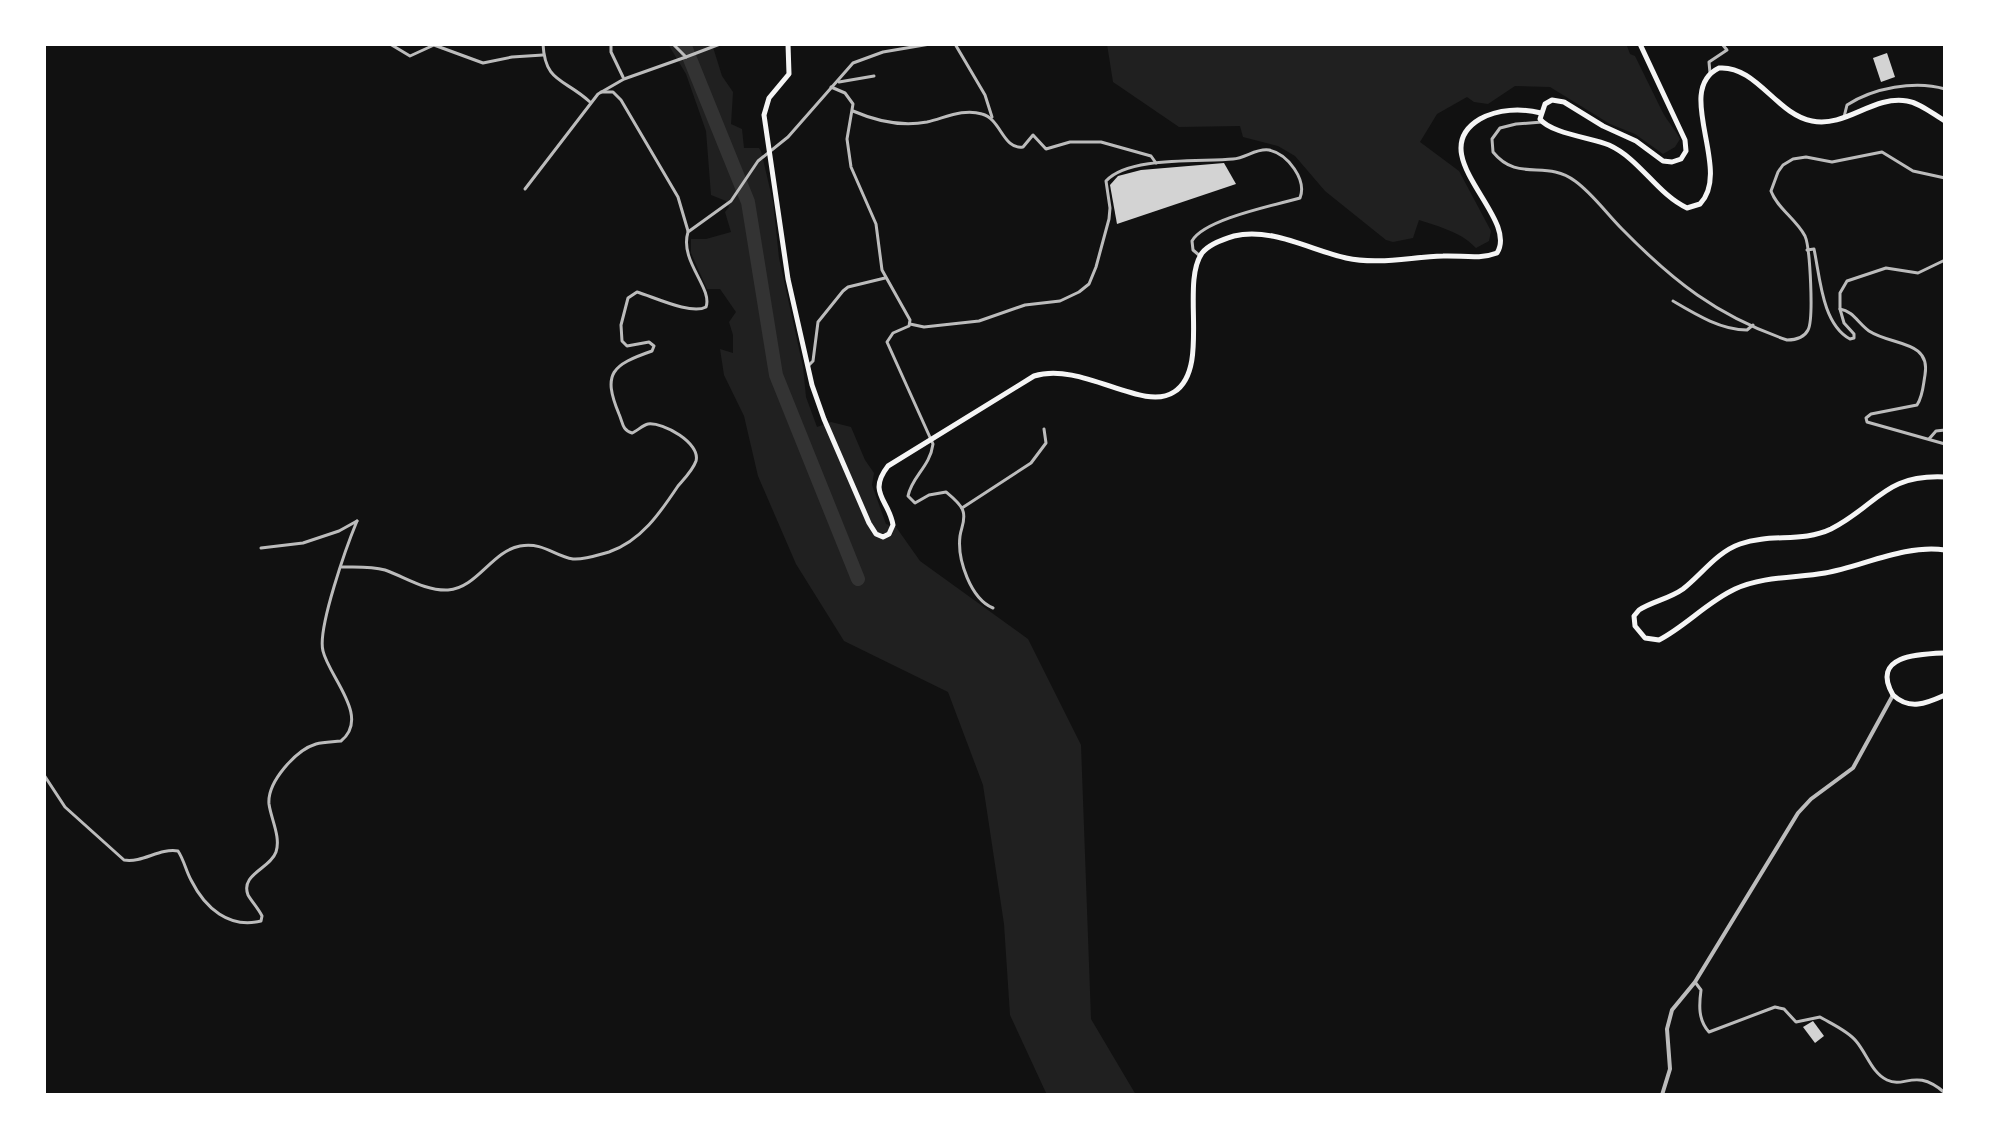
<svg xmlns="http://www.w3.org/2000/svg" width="1989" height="1139" font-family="Roboto,sans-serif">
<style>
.green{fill:#202020}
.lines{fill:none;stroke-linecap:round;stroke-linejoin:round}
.river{stroke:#333;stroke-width:14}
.building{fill:#d3d3d3}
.minor{stroke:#bcbcbc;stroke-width:3}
.tertiary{stroke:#bcbcbc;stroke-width:4}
.secondary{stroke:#f5f5f5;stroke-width:5}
</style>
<rect width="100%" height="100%" fill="#111"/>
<!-- green -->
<g class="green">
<polygon points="668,44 712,44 722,76 733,92 731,124 742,129 744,148 759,148 761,151 773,202 779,258 803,367 806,397 817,427 831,422 851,427 865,460 874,473 872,485 886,524 896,527 920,561 1028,639 1081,745 1091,1019 1136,1095 1047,1095 1010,1015 1004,924 983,785 948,692 844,641 796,564 758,476 744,416 724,375 720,349 733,353 733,335 729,322 736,312 720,289 707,289 691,253 691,239 706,239 731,232 725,212 729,207 726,201 711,195 706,131 686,74"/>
<path d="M1107 44 1627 46 1630 54 1635 56C1644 74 1653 93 1662 111 1667 121 1675 129 1680 139L1675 147 1663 154 1635 134 1610 124 1550 87 1515 86 1488 104 1474 102 1467 97 1437 114 1420 142 1459 171 1491 231 1489 241 1476 248C1461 232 1440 227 1419 220L1413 238 1393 242 1386 240 1325 191 1295 156 1278 146 1243 137 1240 126 1179 127 1113 82Z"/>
</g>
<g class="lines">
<!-- river -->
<polyline class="river" points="684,44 748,202 776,375 858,579"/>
</g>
<!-- building -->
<g class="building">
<polygon points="1887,53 1895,77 1881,82 1873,58"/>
<polygon points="1224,163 1236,184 1117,224 1110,185 1118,176 1141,170"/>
<polygon points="1813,1021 1824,1036 1815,1043 1803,1027"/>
</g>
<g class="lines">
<!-- minor -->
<g class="minor">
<polyline points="390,44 410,56 434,45 483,63 512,57 543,55"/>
<path d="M543 44C545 83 564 78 590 102"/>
<polyline points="611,44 611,52 623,77"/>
<polyline points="673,44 686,57 720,44"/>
<polyline points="955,44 985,95 992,117"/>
<polyline points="1710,73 1709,62 1727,50 1722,44"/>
<polyline points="839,82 874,76"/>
<path d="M831 87 845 93 853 104 847 139 851 167 876 224 882 270 910 320 909 326 893 333 887 342 933 444C930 467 912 476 908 496L915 503 929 495 946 492C952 497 961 504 963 511 966 520 961 528 960 536 957 560 971 599 993 608"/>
<polyline points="601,92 613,92 621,100 678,197 688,231"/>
<path d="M853 111C876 121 901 127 927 122 945 118 963 108 982 114 1001 119 1003 150 1023 147L1033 135 1046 149 1070 142H1101L1151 156 1156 163"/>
<path d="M1844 117 1847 105C1873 88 1915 80 1945 89"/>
<path d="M1542 122 1516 124 1500 128 1492 139 1493 152C1518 183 1546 159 1575 181 1593 194 1606 213 1622 229 1673 281 1717 316 1787 340 1796 340 1804 338 1808 330 1814 319 1810 247 1805 236 1796 219 1777 208 1771 191L1778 172 1783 165 1793 159 1806 157 1832 162 1882 152 1913 171 1945 178"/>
<polyline points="525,189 598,94 624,79 686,57"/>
<path d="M1807 250 1814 249C1820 277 1822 324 1850 339L1854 338V334L1844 323 1840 309V293L1847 281 1886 268 1918 273 1945 260"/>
<path d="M1673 301C1695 314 1721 330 1747 330L1753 325"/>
<path d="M1840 309C1853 311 1858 323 1869 331 1892 346 1931 340 1925 375 1923 386 1923 396 1917 405L1871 414 1866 418 1867 422 1945 444"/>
<path d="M910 324 924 327 979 321 1025 305 1060 301 1079 292 1089 284 1096 267 1109 219 1110 208 1106 181C1128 156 1201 162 1233 159 1246 158 1256 148 1269 150 1288 154 1307 180 1300 198 1276 205 1204 219 1192 241L1193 250 1200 256"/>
<polyline points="808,366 813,361 818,322 843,291 848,287 885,278"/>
<polyline points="1929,439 1936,431 1945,430"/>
<polyline points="962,508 1031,463 1046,443 1044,429"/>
<polyline points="261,548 303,543 339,531 357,521"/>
<path d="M342 567C356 567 371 566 385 570 405 577 425 591 448 590 477 588 492 551 520 546 544 542 554 556 573 559 584 560 598 555 609 552 641 541 660 513 678 486 684 479 693 470 696 461 701 443 663 422 648 424 643 425 637 431 632 433 622 430 623 423 619 414 602 373 612 365 652 351L654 346 649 342 627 346 622 341 621 325 628 298 637 292C654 297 691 315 706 307 713 288 679 261 688 232L731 201 758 161 788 137 853 63 883 52 930 44"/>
<path d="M44 775 65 807 124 860C143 863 159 848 178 851 184 860 186 871 191 880 205 908 229 929 261 921L262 916C258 908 252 902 248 895 240 874 270 869 276 852 281 837 271 819 269 804 267 782 296 750 316 744 324 742 333 742 341 741 371 717 329 677 323 651 317 629 347 545 357 521"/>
<path d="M1695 982 1701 990C1699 1005 1698 1020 1709 1032L1775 1007 1784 1009 1796 1022 1820 1017C1832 1024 1848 1031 1856 1041 1867 1054 1872 1073 1887 1080 1905 1089 1915 1067 1945 1093"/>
</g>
<!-- tertiary -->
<polyline class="tertiary" points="1662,1095 1670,1069 1667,1029 1672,1010 1695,982 1798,813 1811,799 1853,768 1893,695"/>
<!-- secondary -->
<g class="secondary">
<path d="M788 44 789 74 769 98 764 115 788 279 812 385 824 419 869 523 876 534 883 537 889 534 893 525C889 500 867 493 888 466L1034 376C1082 361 1143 413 1174 392 1211 369 1180 284 1202 253 1209 244 1224 239 1234 236 1271 227 1311 250 1346 258 1378 265 1410 257 1443 256 1461 255 1479 260 1497 253 1520 217 1421 154 1480 119 1498 109 1521 108 1541 113"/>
<path d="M1640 44 1685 140 1686 151 1681 159 1672 162 1663 161 1636 141 1603 126 1564 102 1552 100 1545 104 1540 119C1550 133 1592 138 1609 145 1640 159 1657 194 1687 208L1700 204C1733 170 1673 90 1719 68 1756 65 1777 115 1812 121 1846 128 1873 95 1907 101 1920 103 1933 114 1945 121"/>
<path d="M1945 477C1884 474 1878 505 1831 529 1802 543 1770 533 1740 544 1717 552 1702 574 1683 589 1669 599 1653 601 1639 610L1634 616 1635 626 1645 638 1659 640C1686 626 1707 602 1735 589 1763 576 1796 578 1825 573 1863 566 1906 544 1945 550"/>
<path d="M1945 653C1919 654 1870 655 1893 695 1910 711 1927 703 1945 695"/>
</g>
</g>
<!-- border -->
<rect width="1989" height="1139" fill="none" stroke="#ffffff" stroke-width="92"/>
</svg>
